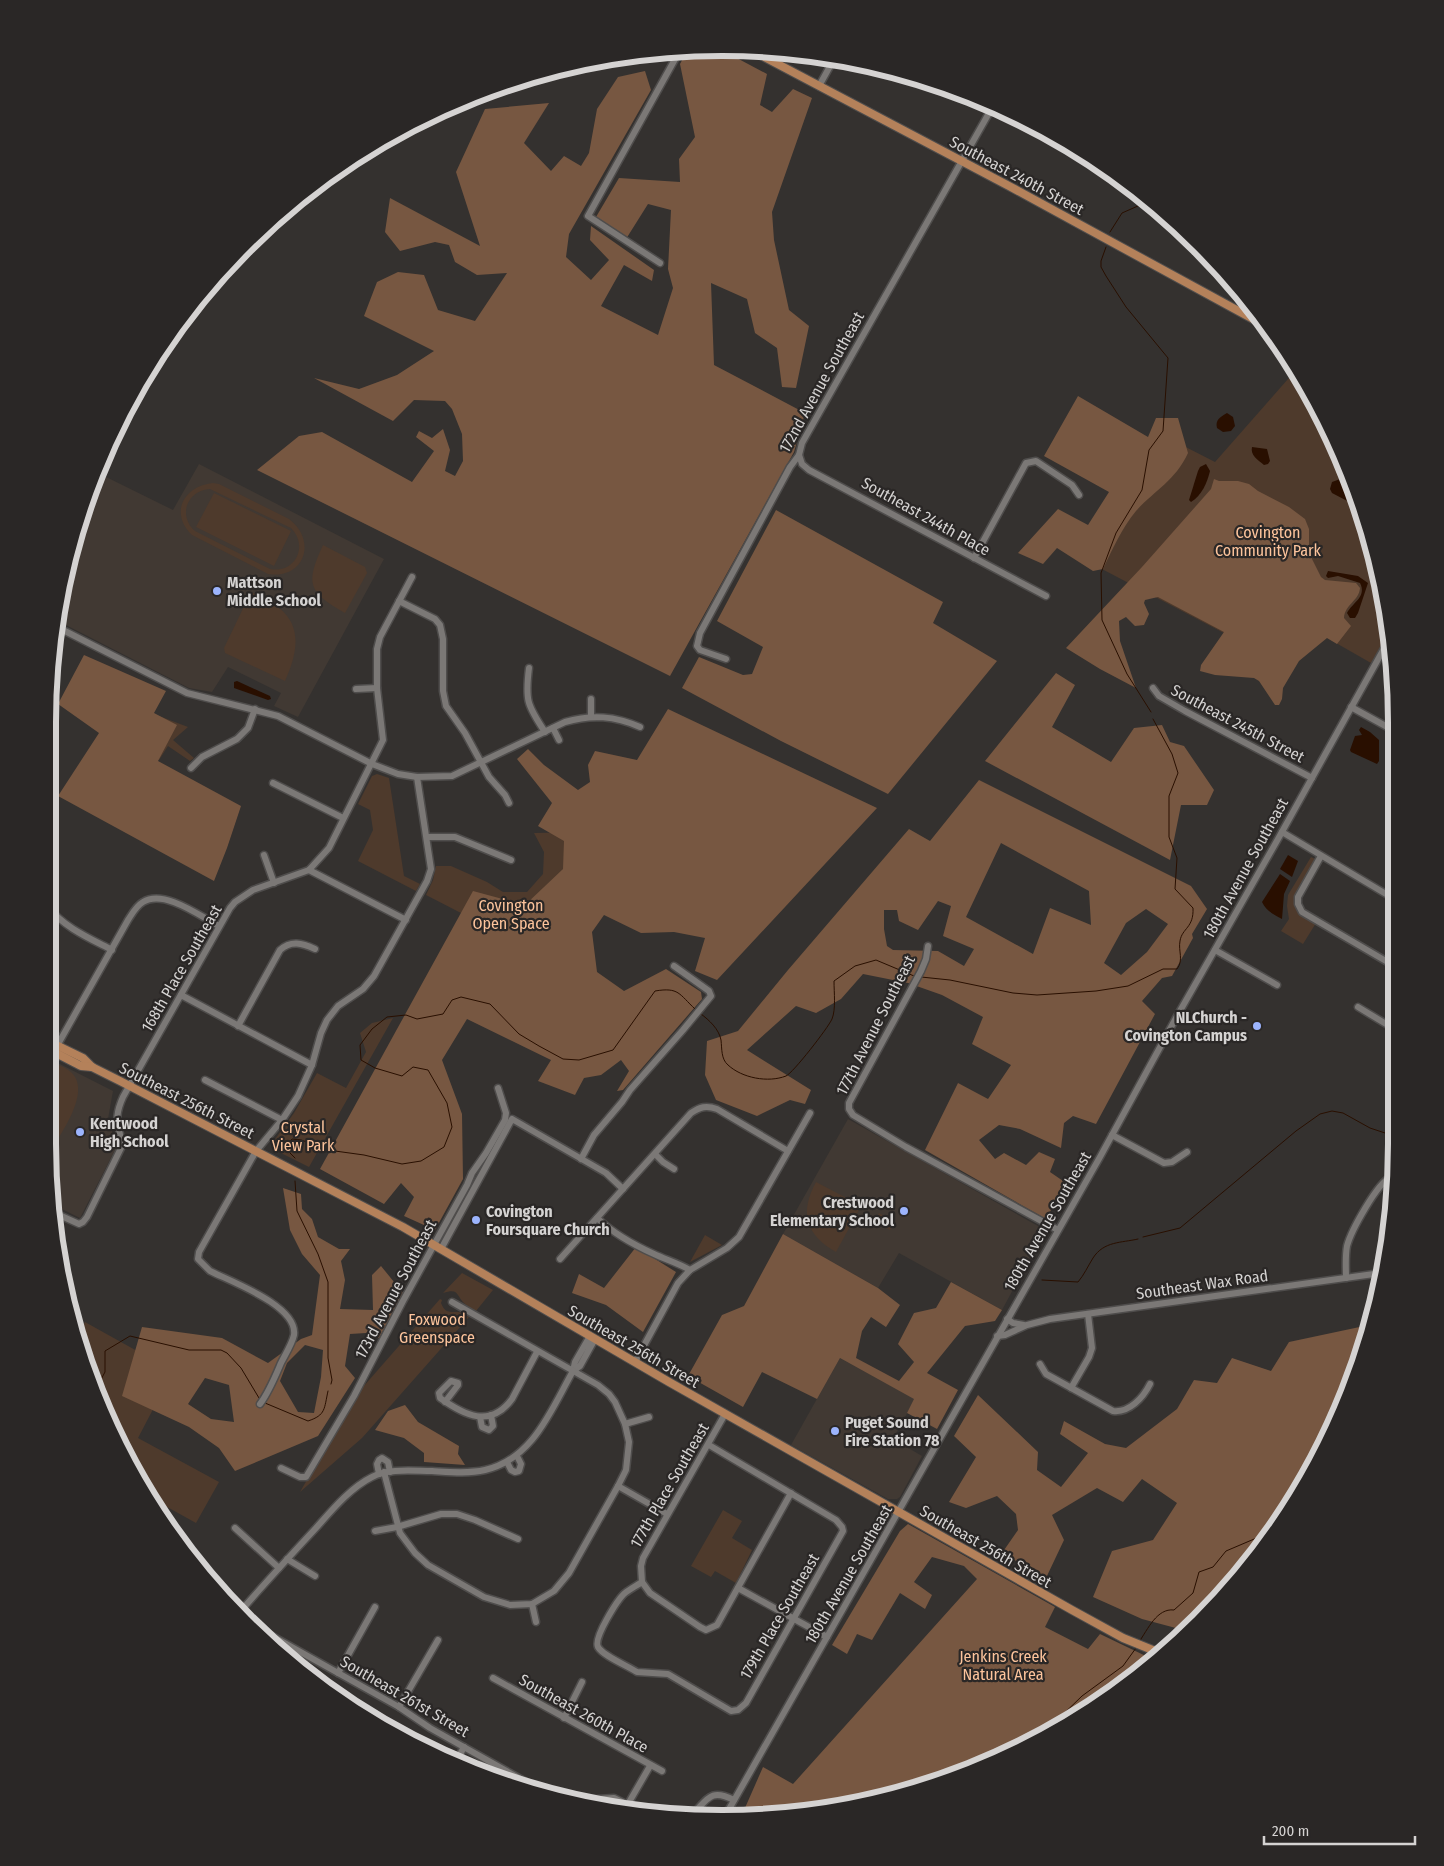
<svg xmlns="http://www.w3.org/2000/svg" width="1444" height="1866" font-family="'Fira Sans Condensed',sans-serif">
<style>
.built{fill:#413933}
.green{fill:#4e3a2c;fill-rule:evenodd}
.forest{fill:#775741;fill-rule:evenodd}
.water{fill:#290f00}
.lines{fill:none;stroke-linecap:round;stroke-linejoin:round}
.stream{stroke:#290f00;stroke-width:1}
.minor-casing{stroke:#4f4d4c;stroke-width:9}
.major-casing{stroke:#4f4d4c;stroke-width:10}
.minor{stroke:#7b7876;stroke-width:6}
.major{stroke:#b4815a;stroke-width:8}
.poi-dot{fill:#9cb4fd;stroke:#2a2726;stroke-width:2}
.labels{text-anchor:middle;stroke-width:4.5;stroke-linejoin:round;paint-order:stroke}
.street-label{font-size:16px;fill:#d5d3d2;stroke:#2a2726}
.park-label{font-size:16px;fill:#fdc49c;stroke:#2a2726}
.poi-label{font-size:16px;font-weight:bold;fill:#d5d3d2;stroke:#2a2726;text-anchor:start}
.rim{fill:none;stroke:#d5d3d2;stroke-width:6}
</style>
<rect width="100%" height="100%" fill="#34312f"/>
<!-- built -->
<g class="built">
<polygon points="199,464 384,559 298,717 274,706 281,693 228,667 212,692 189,688 60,622 83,505 98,473 173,510"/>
<polygon points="48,1058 113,1091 108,1119 117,1146 80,1218 56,1206 48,1144"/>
<polygon points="848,1119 1045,1230 1002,1310 899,1253 878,1288 783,1234"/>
<polygon points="840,1358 915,1399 893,1439 922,1456 900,1497 897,1499 888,1499 791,1445"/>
</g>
<!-- green -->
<g class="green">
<polygon points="1295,371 1361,505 1390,630 1371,663 1308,627 1287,666 1100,568 1172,440 1215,462"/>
<path d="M213 483 219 484 289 519C318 541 304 580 268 574L192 535C169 513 184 486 213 483ZM210 489 291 528C309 546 295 574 270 569L195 531C177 515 188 490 210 489Z"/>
<polygon points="214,493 291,531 274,566 196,527"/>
<path d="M323 545 365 567 367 573 345 613C308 592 305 584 323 545Z"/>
<path d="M251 592C261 597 271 601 279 608 304 627 296 657 285 681L225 653 224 648Z"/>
<polygon points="159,716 188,727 173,740 194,758 190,761 168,746 159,760 140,750"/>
<polygon points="377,774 389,778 404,876 420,884 416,891 358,861 373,830 370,810 358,804 372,776"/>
<polygon points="584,832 521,944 426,895 433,880 436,866 451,866 487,882 503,892 527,892 543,874 544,852 534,833"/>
<path d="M1311 857 1315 859 1314 863 1296 895C1293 911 1303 916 1316 923L1303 944 1281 931 1289 919 1287 906 1288 895Z"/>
<polygon points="393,1018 309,1167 275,1150 272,1147 273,1142 294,1113 317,1073 346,1088 366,1052 360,1033 372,1023"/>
<path d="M48 1060C55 1064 66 1067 72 1073 91 1093 61 1133 50 1152L48 1151Z"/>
<path d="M816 1182 858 1204 860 1208 836 1252C806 1235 799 1213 816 1182Z"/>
<polygon points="879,1213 894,1221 890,1230 875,1222"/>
<polygon points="705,1235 722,1245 690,1262"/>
<path d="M462 1273 493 1290 476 1311C472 1309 468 1307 465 1304 455 1295 460 1288 443 1293Z"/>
<path d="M440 1299 442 1300 441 1303C445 1313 449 1312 458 1312 462 1312 465 1315 469 1317L362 1438 300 1492 356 1395Z"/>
<polygon points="85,1322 173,1371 138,1438 219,1482 196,1523 151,1498 138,1481 78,1336"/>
<polygon points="723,1510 742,1521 732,1538 752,1550 736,1583 715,1571 711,1577 691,1566"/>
</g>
<!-- forest -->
<g class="forest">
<polygon points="718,48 767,74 760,105 772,112 793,89 812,98 772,212 774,240 789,310 809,326 796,388 782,387 777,348 755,333 747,299 711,283 714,365 805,413 794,452 670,676 257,470 299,436 322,432 412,482 434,451 416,437 419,431 432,438 443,429 450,450 445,471 455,476 463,461 462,434 452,409 445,401 414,400 393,421 314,378 359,389 397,375 434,351 364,316 377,282 398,272 424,275 438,310 475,321 507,273 477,275 455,262 449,245 435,242 400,251 385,232 390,198 480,246 456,172 485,109 549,103 524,143 551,171 564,156 581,166 589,153 597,109 618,77 645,71 651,90 569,234 566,257 591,280 609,260 590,240 591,226 654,270 652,281 624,265 601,306 658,335 673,288 668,269 671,210 648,204 626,239 596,217 619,178 680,182 679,159 695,137 680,64 687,51"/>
<path d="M1078 396 1148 437 1156 418H1178L1188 453C1175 481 1155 490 1136 511 1122 528 1112 550 1103 569L1093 571 1057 548 1043 564 1018 553 1058 509 1088 525 1109 492 1044 456Z"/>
<path d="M1214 479 1219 481H1238L1249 484 1258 491 1289 507 1305 519 1309 529V544L1312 559 1321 577 1325 580 1356 583 1360 588C1359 601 1345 604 1344 618L1351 626 1337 644 1327 638 1299 661 1283 688 1282 699 1279 705H1275L1259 681 1254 678 1215 675 1200 671 1201 665 1224 632 1158 597 1145 600 1144 603 1149 614 1144 625 1135 626 1126 617 1119 621 1120 641 1136 688 1100 669 1066 648 1142 567 1211 489Z"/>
<polygon points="776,510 943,602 933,623 997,661 888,794 781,741 682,688 699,657 743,675 752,674 763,647 717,621"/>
<polygon points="84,655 166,691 154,713 177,725 158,761 241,806 227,848 214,881 58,796 99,733 58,704"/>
<polygon points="1056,673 1075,685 1052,727 1111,762 1134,728 1162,725 1170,742 1184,746 1214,790 1207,805 1181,805 1170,860 985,761"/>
<polygon points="668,709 877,808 717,980 695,971 705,938 674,932 641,933 604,915 592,932 597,972 624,991 666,969 701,992 702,999 623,1090 617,1091 629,1071 621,1060 601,1075 584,1078 575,1095 538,1081 551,1060 467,1019 442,1060 462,1114 463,1179 435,1230 404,1216 414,1197 401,1183 384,1204 320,1169 473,891 525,905 563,869 564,841 538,826 552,803 517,759 528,749 544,765 578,790 590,782 588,765 595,751 637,760"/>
<path d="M979 780 1191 886 1207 909 1192 934 1193 938 1172 976 1162 978 1142 1001 1155 1014 1096 1124 1073 1116 1064 1123 1061 1148 1020 1129 999 1125 979 1140 995 1159 1004 1153 1026 1165 1039 1152 1055 1159 1050 1172 1066 1183 1046 1219 925 1150 958 1083 988 1099 1011 1065 972 1044 983 1017 942 995 908 983 863 974 841 999 816 1013 796 1006 747 1050 811 1090 805 1104 790 1100 757 1116 716 1100 705 1075 707 1041 738 1031 788 970 909 829 930 841ZM1001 843 1089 891 1091 925 1050 908 1033 954 966 917ZM938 901 951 906 943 936 974 949 964 966 938 951 893 950 887 946 884 929V910H897L899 921 918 930ZM1146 909 1168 924 1147 952 1121 975 1104 963 1126 923Z"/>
<path d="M283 1188 301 1194 302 1209 312 1219 318 1237 339 1249H350L341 1261 345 1280 340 1309 373 1310 372 1275 381 1266 403 1293 379 1338 366 1333 350 1334 345 1366 355 1378 318 1436 235 1471 219 1448 189 1427 122 1396 142 1327 222 1338 268 1363 301 1339 312 1335 320 1275 302 1254 290 1230ZM305 1345 323 1350 321 1377 314 1413 298 1412 280 1381 287 1363ZM205 1378 229 1385 234 1422 211 1419 188 1404Z"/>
<polygon points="783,1234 878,1288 900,1305 886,1327 871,1317 862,1331 856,1358 899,1381 914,1362 898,1344 914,1313 936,1308 951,1282 1002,1310 995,1321 965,1326 927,1373 958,1390 937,1429 907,1413 914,1399 840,1358 817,1399 762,1372 743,1407 688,1376 722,1315 744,1306"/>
<polygon points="636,1247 676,1272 643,1332 606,1305 572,1293 579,1274 604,1288"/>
<path d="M1369 1325 1361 1361 1283 1518 1216 1600 1211 1598C1207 1614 1200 1620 1187 1631L1142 1619 1093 1597 1112 1551 1153 1540 1177 1503 1142 1479 1123 1502 1097 1488 1052 1515 1064 1540 1046 1578 1002 1553 1018 1530 1016 1514 997 1496 966 1508 949 1502 976 1457 954 1436 978 1395 1038 1452 1037 1470 1061 1487 1088 1453 1060 1434 1064 1421 1105 1444 1126 1448 1177 1409 1194 1380 1217 1383 1232 1358 1271 1371 1289 1342Z"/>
<polygon points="405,1405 418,1422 459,1446 458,1454 465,1465 424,1462 424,1453 404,1438 375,1430 388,1411"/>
<polygon points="908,1524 1055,1607 1045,1627 1088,1649 1100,1634 1152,1659 1096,1705 939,1783 810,1813 741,1817 763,1767 793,1784 977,1579 964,1566 932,1557 914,1582 932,1595 925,1609 900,1593 872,1640 857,1634 847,1654 832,1645 900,1531"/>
</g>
<!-- water -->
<g class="water">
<path d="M1227 413 1233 417 1235 426 1231 431 1223 432 1217 428C1215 420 1220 417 1227 413Z"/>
<path d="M1252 447 1267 449 1270 461 1268 464 1264 465C1258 460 1250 455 1252 447Z"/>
<path d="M1206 464 1210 471C1207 483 1202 495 1191 502L1189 500 1198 471 1200 467Z"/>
<polygon points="1345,474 1359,502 1353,504 1332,493 1330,489 1332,482 1343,478"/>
<path d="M1328 571 1358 576 1368 583 1358 613 1355 618H1350L1347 613C1353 602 1367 597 1360 583L1338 576 1328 578 1326 576Z"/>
<polygon points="237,681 270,696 271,699 268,700 234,688 234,682"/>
<polygon points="1361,727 1370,732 1379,740 1379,761 1377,764 1351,752 1350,750 1355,736 1362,735 1359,730"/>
<polygon points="1288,855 1298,861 1292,877 1280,869"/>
<path d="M1280 874 1290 881 1284 894 1282 919C1273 914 1266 911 1262 902Z"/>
</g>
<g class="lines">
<!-- stream -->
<g class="stream">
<polyline points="1110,232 1122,213 1147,202"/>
<polyline points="1106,247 1101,261 1101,267 1106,276 1126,307 1168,358 1163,431 1149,450 1142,490 1116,533 1101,573 1102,620 1127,674 1151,712"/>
<path d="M921 977 950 980 1013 993 1037 995 1096 991 1128 986 1163 969H1177C1184 960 1178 951 1180 941 1182 928 1194 928 1193 908L1175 889 1177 858 1169 837V796L1178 773 1172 754 1153 719"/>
<path d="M701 1014C709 1020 719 1029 721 1040 722 1049 721 1059 728 1065 742 1078 768 1083 786 1076 793 1073 828 1028 832 1019 836 1009 834 993 834 981L855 966 876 960 914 976"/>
<path d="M295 1158 289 1152 288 1144 292 1139 301 1140 335 1151 364 1155 402 1164 421 1161 444 1147 452 1127 447 1103 428 1070 413 1067 402 1076 375 1068 361 1060 360 1045 372 1029 387 1017 406 1015 417 1019 443 1014 452 1000 461 997 490 1004 519 1034 539 1046 563 1059 579 1060 613 1050 655 991C679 987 679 994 695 1009"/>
<polyline points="295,1181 297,1211 318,1254 328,1282 328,1358 332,1380 331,1384"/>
<polyline points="1143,1237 1180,1228 1296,1131 1320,1114 1332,1111 1343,1113 1370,1128 1385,1133 1391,1133"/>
<path d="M1042 1280 1078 1282C1084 1275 1088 1266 1093 1258 1104 1241 1121 1243 1138 1239"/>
<polyline points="98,1385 105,1372 105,1351 130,1336 189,1350 221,1350 227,1353 241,1368 259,1398"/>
<path d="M265 1403 308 1421C326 1415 324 1409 328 1391"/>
<path d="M1139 1642C1148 1629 1157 1608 1174 1610L1193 1593 1199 1572 1213 1567 1226 1551 1273 1531"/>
<polyline points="1049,1728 1082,1696 1123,1666 1136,1648"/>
<polyline points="909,1790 933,1777 956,1774"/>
</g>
<!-- minor casing -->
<g class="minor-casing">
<g id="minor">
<polyline points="819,86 834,59"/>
<polyline points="660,263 588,216 679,52"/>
<polyline points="113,434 136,393"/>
<polyline points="799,455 802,464 809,470 1046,596"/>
<polyline points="974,558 1026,463 1036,461 1072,485 1079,495"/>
<polyline points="399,601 435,619 440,625 443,639 443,691 446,706 465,733 489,777 505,795 509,803"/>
<path d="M59 628 187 693 278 716 372 764 398 774 417 777 452 776 565 722C592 714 615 716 640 727"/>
<polyline points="726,659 700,650 697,646 700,633 790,467 799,455 802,443 993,106"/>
<path d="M529 668C525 700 527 705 545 732"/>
<polyline points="1153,688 1159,696 1185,711 1312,778"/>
<polyline points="356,689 377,688"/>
<polyline points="591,699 591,716"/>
<polyline points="1351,707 1391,729"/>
<polyline points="553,728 559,740"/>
<polyline points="191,768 202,757 237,739 248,728 255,709"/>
<polyline points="273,783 343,818"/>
<polyline points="1282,832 1391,897"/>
<polyline points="427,837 455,837 511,860"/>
<polyline points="264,855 274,883"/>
<polyline points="1321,856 1298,897 1298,904 1302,912 1391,964"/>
<polyline points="309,870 406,920"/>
<path d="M48 907C65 928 89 938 112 950"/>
<polyline points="928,946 926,959 921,971 849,1103 849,1109 853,1115 906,1147 1058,1230"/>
<polyline points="1215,950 1277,985"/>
<polyline points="181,995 312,1065"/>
<polyline points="1358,1007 1391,1027"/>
<path d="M238 1026 280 950C291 940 302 943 315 949"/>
<path d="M57 1046 128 920C132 914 136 906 143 902 164 889 200 916 219 926"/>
<polyline points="205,1080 282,1120"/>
<polyline points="1112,1135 1164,1163 1172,1162 1187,1152"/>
<polyline points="655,1154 663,1162 674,1169"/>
<polyline points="581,1159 594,1135 622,1102 630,1090 683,1030 711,996 709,991 674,966"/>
<path d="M57 1214 79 1224 83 1222 87 1217 121 1148C122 1124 111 1124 123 1097L230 908 235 902 253 890 309 870 329 848 383 740 377 688V649L380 637 412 577"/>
<path d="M597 1218C613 1233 634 1245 654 1254 667 1260 678 1263 690 1270"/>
<polyline points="441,1249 512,1119 606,1173 623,1189"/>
<path d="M560 1259 691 1113C700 1107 706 1105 717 1109L788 1151"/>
<path d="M1346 1278C1346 1267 1345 1257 1347 1246 1351 1231 1377 1183 1391 1177"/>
<polyline points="1007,1319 1013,1323 1024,1325"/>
<polyline points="590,1336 575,1362 573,1371 580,1366 595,1339"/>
<polyline points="997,1336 1005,1335 1027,1325 1050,1319 1381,1273"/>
<polyline points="635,1362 678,1283 690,1270 727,1248 739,1237 810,1113"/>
<path d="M1040 1364 1046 1374 1113 1411C1129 1413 1143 1398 1150 1384"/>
<polyline points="1071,1388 1089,1357 1092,1348 1088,1314"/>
<path d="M445 1402 458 1385V1383L451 1381 439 1393 440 1398C464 1415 490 1429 512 1399L537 1352"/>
<path d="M260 1404C269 1392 275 1377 281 1363 285 1355 292 1344 294 1335 298 1306 232 1282 210 1271L198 1259 199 1252 256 1151 282 1120 298 1096 312 1065 321 1033 327 1020 338 1006 363 989 374 976 427 881 431 869 417 777"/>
<polyline points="480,1417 482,1427 489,1430 493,1426 491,1415"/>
<polyline points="625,1424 649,1417"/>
<path d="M709 1445 836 1520 842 1527 843 1531 746 1703 738 1710 731 1711 668 1674 637 1672C628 1666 603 1656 598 1647 593 1638 618 1599 625 1593 630 1589 636 1586 642 1582L641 1566 643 1558 725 1414"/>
<polyline points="507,1462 511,1470 515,1472 519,1471 521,1464 517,1456"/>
<polyline points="281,1468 300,1477 306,1477 354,1396 403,1301 467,1185 472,1173 486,1153 505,1120 506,1113 498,1088"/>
<polyline points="384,1472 400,1533 415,1553 428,1565 484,1597 510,1605 532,1604 554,1591 569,1573 618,1486 626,1470 629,1442 625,1424 615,1402 609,1394 598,1385 452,1302"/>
<polyline points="379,1474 377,1464 379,1460 382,1458 388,1462 390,1472"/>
<polyline points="618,1486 667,1514"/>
<polyline points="235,1528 279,1568"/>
<polyline points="375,1531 397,1527 441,1514 457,1514 475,1520 518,1539"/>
<polyline points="287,1559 315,1576"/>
<polyline points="642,1582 650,1593 700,1627 706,1630 717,1625 791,1493"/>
<polyline points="738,1588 827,1637"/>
<polyline points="532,1604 536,1622"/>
<path d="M239 1613C264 1584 290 1556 316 1528 332 1510 350 1488 372 1477 389 1468 413 1471 432 1471 449 1472 468 1474 485 1470 533 1459 551 1410 573 1371"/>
<polyline points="245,1621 399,1707 430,1728 551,1796"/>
<polyline points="338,1673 375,1607"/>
<polyline points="493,1678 662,1771"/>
<polyline points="399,1707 438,1640"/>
<polyline points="564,1718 582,1682"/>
<polyline points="458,1758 464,1747"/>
<polyline points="581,1800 614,1798 632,1807"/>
<polyline points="628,1804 650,1766"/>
<path d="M692 1815C708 1799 710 1788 734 1800"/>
<polyline points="724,1818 1100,1157 1176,1018 1278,839 1391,636"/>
</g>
</g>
<!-- major casing -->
<g class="major-casing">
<g id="major">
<polyline points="753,51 1009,186 1266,326"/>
<polyline points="48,1041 83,1058 92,1067 120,1081 403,1227 669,1382 1072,1610 1123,1638 1160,1653"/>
<polyline points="48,1049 81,1066 92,1067"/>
</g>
</g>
<!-- minor -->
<use href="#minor" class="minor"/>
<!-- major -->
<use href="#major" class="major"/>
</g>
<!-- markers -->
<g class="poi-dot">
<circle cx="217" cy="591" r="5"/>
<circle cx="1257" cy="1026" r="5"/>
<circle cx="80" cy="1132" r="5"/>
<circle cx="904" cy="1211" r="5"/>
<circle cx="476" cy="1220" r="5"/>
<circle cx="835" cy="1431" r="5"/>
</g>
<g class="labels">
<!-- street labels -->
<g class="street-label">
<text transform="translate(1017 175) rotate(28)" y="6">Southeast 240th Street</text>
<text transform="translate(821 382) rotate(-61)" y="6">172nd Avenue Southeast</text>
<text transform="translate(926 516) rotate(29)" y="6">Southeast 244th Place</text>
<text transform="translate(1238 723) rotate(28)" y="6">Southeast 245th Street</text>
<text transform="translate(1245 868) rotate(-61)" y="6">180th Avenue Southeast</text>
<text transform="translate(181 968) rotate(-60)" y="6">168th Place Southeast</text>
<text transform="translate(875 1025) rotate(-63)" y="6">177th Avenue Southeast</text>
<text transform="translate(187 1100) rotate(27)" y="6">Southeast 256th Street</text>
<text transform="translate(1047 1221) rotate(-60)" y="6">180th Avenue Southeast</text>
<text transform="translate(1202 1284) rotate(-8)" y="6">Southeast Wax Road</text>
<text transform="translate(395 1289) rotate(-62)" y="6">173rd Avenue Southeast</text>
<text transform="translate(634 1346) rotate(30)" y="6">Southeast 256th Street</text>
<text transform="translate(669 1485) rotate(-60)" y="6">177th Place Southeast</text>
<text transform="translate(986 1546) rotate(30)" y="6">Southeast 256th Street</text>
<text transform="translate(848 1574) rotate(-60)" y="6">180th Avenue Southeast</text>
<text transform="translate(779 1616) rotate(-60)" y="6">179th Place Southeast</text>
<text transform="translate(405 1696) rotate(30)" y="6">Southeast 261st Street</text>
<text transform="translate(584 1713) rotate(29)" y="6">Southeast 260th Place</text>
</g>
<!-- park labels -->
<g class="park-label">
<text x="1268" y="538">Covington<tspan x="1268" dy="18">Community Park</tspan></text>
<text x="511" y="911">Covington<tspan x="511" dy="18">Open Space</tspan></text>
<text x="303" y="1133">Crystal<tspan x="303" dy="18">View Park</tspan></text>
<text x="437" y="1325">Foxwood<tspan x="437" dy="18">Greenspace</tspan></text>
<text x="1003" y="1662">Jenkins Creek<tspan x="1003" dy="18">Natural Area</tspan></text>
</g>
<!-- poi labels -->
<g class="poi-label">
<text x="227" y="588">Mattson<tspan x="227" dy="18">Middle School</tspan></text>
<text x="1247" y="1023" text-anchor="end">NLChurch -<tspan x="1247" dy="18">Covington Campus</tspan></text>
<text x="90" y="1129">Kentwood<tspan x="90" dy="18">High School</tspan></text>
<text x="894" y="1208" text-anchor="end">Crestwood<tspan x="894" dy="18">Elementary School</tspan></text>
<text x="486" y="1217">Covington<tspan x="486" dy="18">Foursquare Church</tspan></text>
<text x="845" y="1428">Puget Sound<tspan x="845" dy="18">Fire Station 78</tspan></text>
</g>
</g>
<!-- crop -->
<path d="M0 0H1444V1866H0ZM722 56H722A666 666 0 0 1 1388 722V1144A666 666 0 0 1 722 1810H722A666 666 0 0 1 56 1144V722A666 666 0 0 1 722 56Z" fill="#2a2726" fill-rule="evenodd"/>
<path class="rim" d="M722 56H722A666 666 0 0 1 1388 722V1144A666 666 0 0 1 722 1810H722A666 666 0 0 1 56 1144V722A666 666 0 0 1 722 56Z"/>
<!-- scale -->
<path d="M1264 1836v8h151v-8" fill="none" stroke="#d5d3d2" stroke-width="2.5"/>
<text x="1272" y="1836" font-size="15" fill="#d5d3d2" stroke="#2a2726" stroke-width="4" paint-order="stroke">200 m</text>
</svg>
